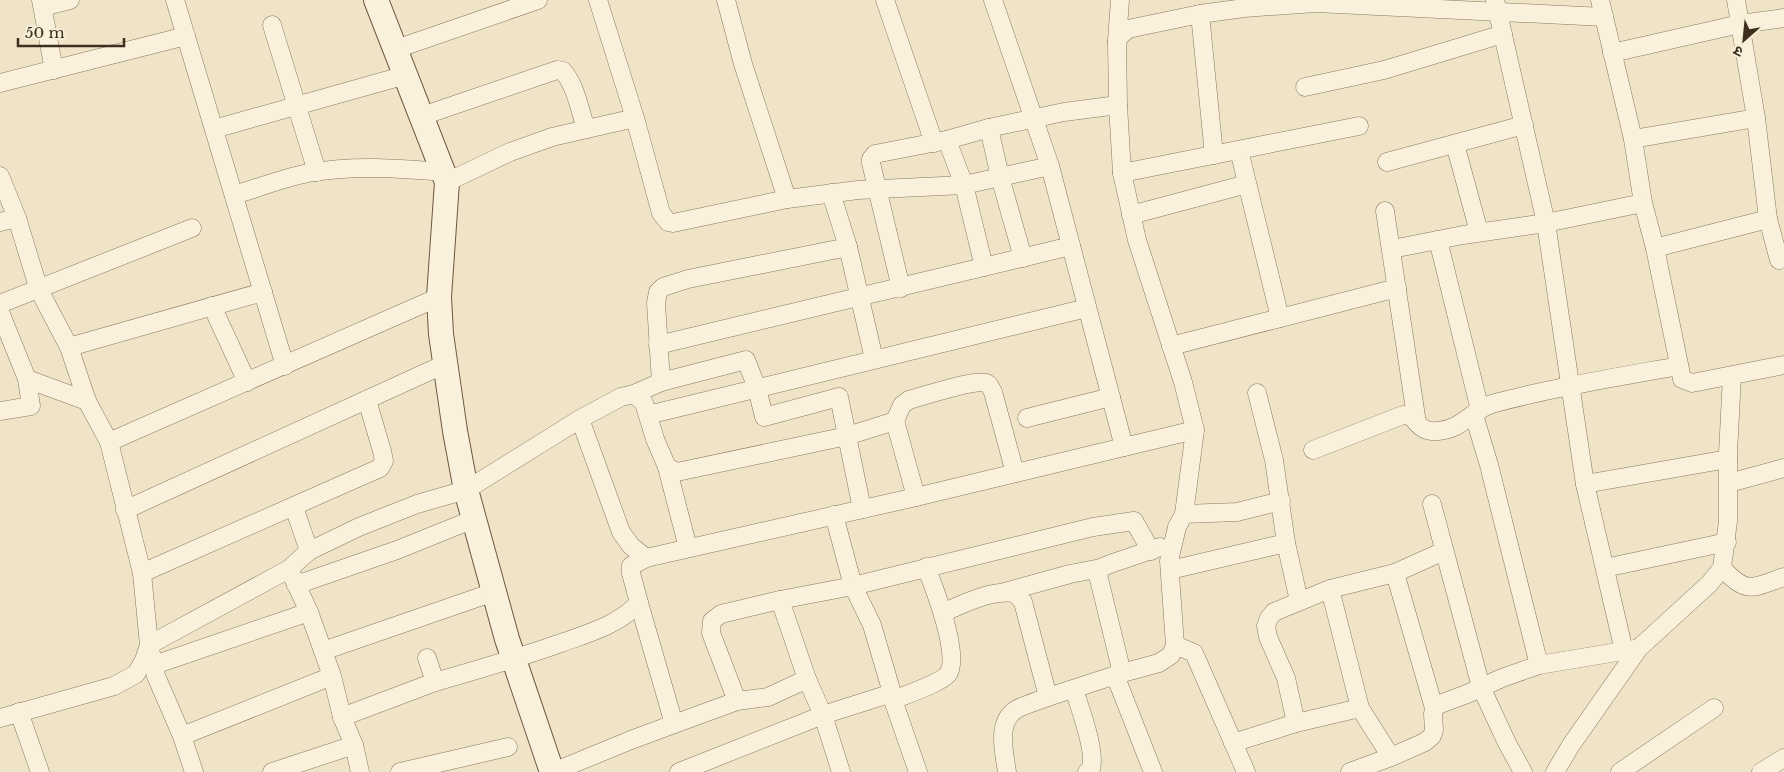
<svg xmlns="http://www.w3.org/2000/svg" width="1784" height="772" font-family="'Libre Baskerville','Noto Sans Devanagari',serif">
<style>
.lines{fill:none;stroke-linecap:round;stroke-linejoin:round}
.street-casing{stroke:#8d765c;stroke-width:19}
.secondary-casing{stroke:#6f573f;stroke-width:26}
.street{stroke:#faf1dc;stroke-width:18}
.secondary{stroke:#faf1dc;stroke-width:24}
</style>
<rect width="100%" height="100%" fill="#f0e4c8"/>
<g class="lines">
<!-- street casing -->
<g class="street-casing">
<g id="street">
<polyline points="41,0 54,70"/>
<polyline points="175,0 285,366"/>
<polyline points="598,0 635,118 661,213 668,222 673,223 787,199 858,190 964,185 1050,166"/>
<polyline points="726,0 743,64 787,199"/>
<polyline points="885,0 934,143"/>
<polyline points="1495,0 1546,223 1585,484 1624,651"/>
<polyline points="1600,0 1633,139 1643,203 1655,248 1682,379 1692,383 1784,365"/>
<polyline points="43,7 70,0"/>
<polyline points="1200,14 1214,155"/>
<polyline points="272,25 317,172"/>
<polyline points="1117,41 1120,0"/>
<polyline points="396,49 538,0"/>
<polyline points="1612,53 1740,24 1784,18"/>
<polyline points="0,83 186,36"/>
<polyline points="1305,87 1384,70 1503,34"/>
<path d="M422 116 557 70 563 71C576 86 580 111 586 129"/>
<polyline points="989,128 1000,177 1023,258"/>
<polyline points="214,129 406,75"/>
<polyline points="1633,139 1756,118"/>
<polyline points="947,140 964,185 984,267"/>
<polyline points="1455,144 1479,232"/>
<polyline points="1239,150 1280,318"/>
<polyline points="1387,162 1524,125"/>
<polyline points="1122,173 1359,126"/>
<polyline points="0,176 17,218 39,290 69,347 87,401"/>
<polyline points="447,182 510,152 552,137 635,118"/>
<polyline points="831,193 848,247 874,359"/>
<path d="M234 195C258 188 283 178 308 173 353 165 398 168 443 172"/>
<polyline points="1385,211 1417,423"/>
<polyline points="1131,215 1247,184"/>
<polyline points="1768,219 1779,260"/>
<polyline points="0,222 17,218"/>
<polyline points="1438,240 1480,410"/>
<polyline points="1655,248 1768,219 1756,118 1736,0"/>
<polyline points="1392,249 1463,235 1546,223 1643,203"/>
<polyline points="901,288 871,163 871,159 875,154 947,140 989,128 1064,112 1118,105"/>
<polyline points="0,304 192,228"/>
<polyline points="212,306 247,382"/>
<polyline points="0,312 27,379 87,401 109,442 142,573 149,645 144,660 136,674 114,686 0,718"/>
<polyline points="658,345 1071,246"/>
<polyline points="1171,346 1397,288"/>
<polyline points="69,347 263,292"/>
<polyline points="661,382 656,303 658,292 663,287 688,279 848,247"/>
<polyline points="1257,393 1274,460 1286,543 1299,601"/>
<polyline points="634,394 661,382 746,360 757,388 764,417 839,397 862,509"/>
<polyline points="0,411 31,406 27,379"/>
<polyline points="648,415 1087,308"/>
<polyline points="1474,415 1489,465 1539,665"/>
<polyline points="1027,418 1111,397"/>
<polyline points="580,419 621,532 631,546 646,558"/>
<path d="M895 421 902 405 909 400C923 396 975 379 986 383 990 384 991 389 993 392L1015 473"/>
<polyline points="109,442 439,297"/>
<polyline points="1124,447 1195,430"/>
<path d="M1313 450 1403 415C1419 415 1415 433 1438 431 1464 429 1473 408 1495 403 1556 387 1618 377 1679 366"/>
<polyline points="667,467 688,548"/>
<polyline points="1729,483 1784,468"/>
<polyline points="1585,484 1728,459"/>
<polyline points="1432,504 1481,687 1507,743 1523,772"/>
<polyline points="294,507 309,551"/>
<polyline points="125,510 445,364"/>
<polyline points="1184,514 1195,430 1183,382 1137,240 1122,173 1118,105 1117,41 1120,36 1128,29 1200,14 1244,8 1316,3 1604,17"/>
<polyline points="834,515 853,586 780,600 807,679 823,715 841,772"/>
<polyline points="1605,568 1727,542"/>
<path d="M1722 568C1747 595 1752 588 1784 577"/>
<polyline points="289,569 309,551 359,527 417,504 466,490 580,419 621,397 634,394 644,403 655,439 667,467 677,472 847,436 895,421 916,497"/>
<polyline points="1170,570 1286,543"/>
<polyline points="142,573 380,468 384,461 382,451 367,400"/>
<polyline points="1395,573 1434,708"/>
<polyline points="296,585 397,550 474,519"/>
<polyline points="1330,589 1360,708 1391,757"/>
<polyline points="1005,592 1070,574 1101,568"/>
<path d="M944 612C966 603 990 590 1015 593L1023 602 1048 697 1122 673 1159 663 1171 655 1175 645 1169 561 1177 527 1184 514 1237 512 1281 501"/>
<polyline points="1175,645 1194,653 1246,772"/>
<polyline points="323,651 494,592"/>
<path d="M427 658 435 682C477 670 519 658 561 643 589 633 618 625 639 603L631 573V566L646 558 916 497 1124 447 1050 166 993 0"/>
<polyline points="154,665 309,612"/>
<polyline points="1122,673 1098,575 1101,568 1110,564 1160,547"/>
<polyline points="1115,675 1153,772"/>
<polyline points="332,676 182,736 156,676 149,645 289,569 309,612 332,676 342,717 354,745 360,772"/>
<path d="M1074 689C1080 709 1096 750 1091 769L1087 772"/>
<polyline points="892,693 872,625 853,586 1093,527 1134,521 1151,551"/>
<polyline points="893,700 918,772"/>
<polyline points="737,701 711,633 712,621 721,614 780,600"/>
<polyline points="19,712 40,772"/>
<polyline points="342,717 435,682"/>
<polyline points="1296,723 1286,678 1268,637 1266,626 1269,618 1274,612 1330,589 1395,573 1444,551"/>
<polyline points="674,724 737,701 768,697 807,679"/>
<polyline points="182,736 194,772"/>
<polyline points="1233,743 1296,723 1360,708"/>
<polyline points="272,772 354,745"/>
<polyline points="400,772 508,747"/>
<polyline points="553,772 631,740 674,724 639,603"/>
<path d="M679 772 823 715 892 693 893 700C905 695 941 683 948 674 961 657 934 587 926 567"/>
<path d="M1007 772C1004 752 996 721 1017 709 1027 704 1038 701 1048 697"/>
<polyline points="1350,772 1391,757 1425,742 1432,736 1434,730 1433,714 1434,708 1440,704 1467,694 1502,678 1539,665 1635,649"/>
<polyline points="1555,772 1571,745 1639,648 1709,584 1722,568 1728,521 1728,453 1732,376"/>
<polyline points="1620,772 1714,708"/>
<polyline points="1761,772 1784,758"/>
</g>
</g>
<!-- secondary casing -->
<g class="secondary-casing">
<polyline id="secondary" points="376,0 447,182 439,297 441,334 455,431 466,490 507,639 552,772"/>
</g>
<!-- street -->
<use href="#street" class="street"/>
<!-- secondary -->
<use href="#secondary" class="secondary"/>
</g>
<!-- north arrow -->
<g transform="translate(1744 40) rotate(207)" stroke="#f7eed8" stroke-width="4" paint-order="stroke">
<path d="M0-4L9 19L0 12L-9 19Z" fill="#3d2e20"/>
<text y="-8" font-size="14" font-weight="bold" text-anchor="middle" fill="#3d2e20">उ</text>
</g>
<!-- scale -->
<path d="M18 38v8h106v-8" fill="none" stroke="#3d2e20" stroke-width="2.5"/>
<text x="25" y="38" font-size="15" fill="#3d2e20" stroke="#f7eed8" stroke-width="4" paint-order="stroke">50 m</text>
</svg>
